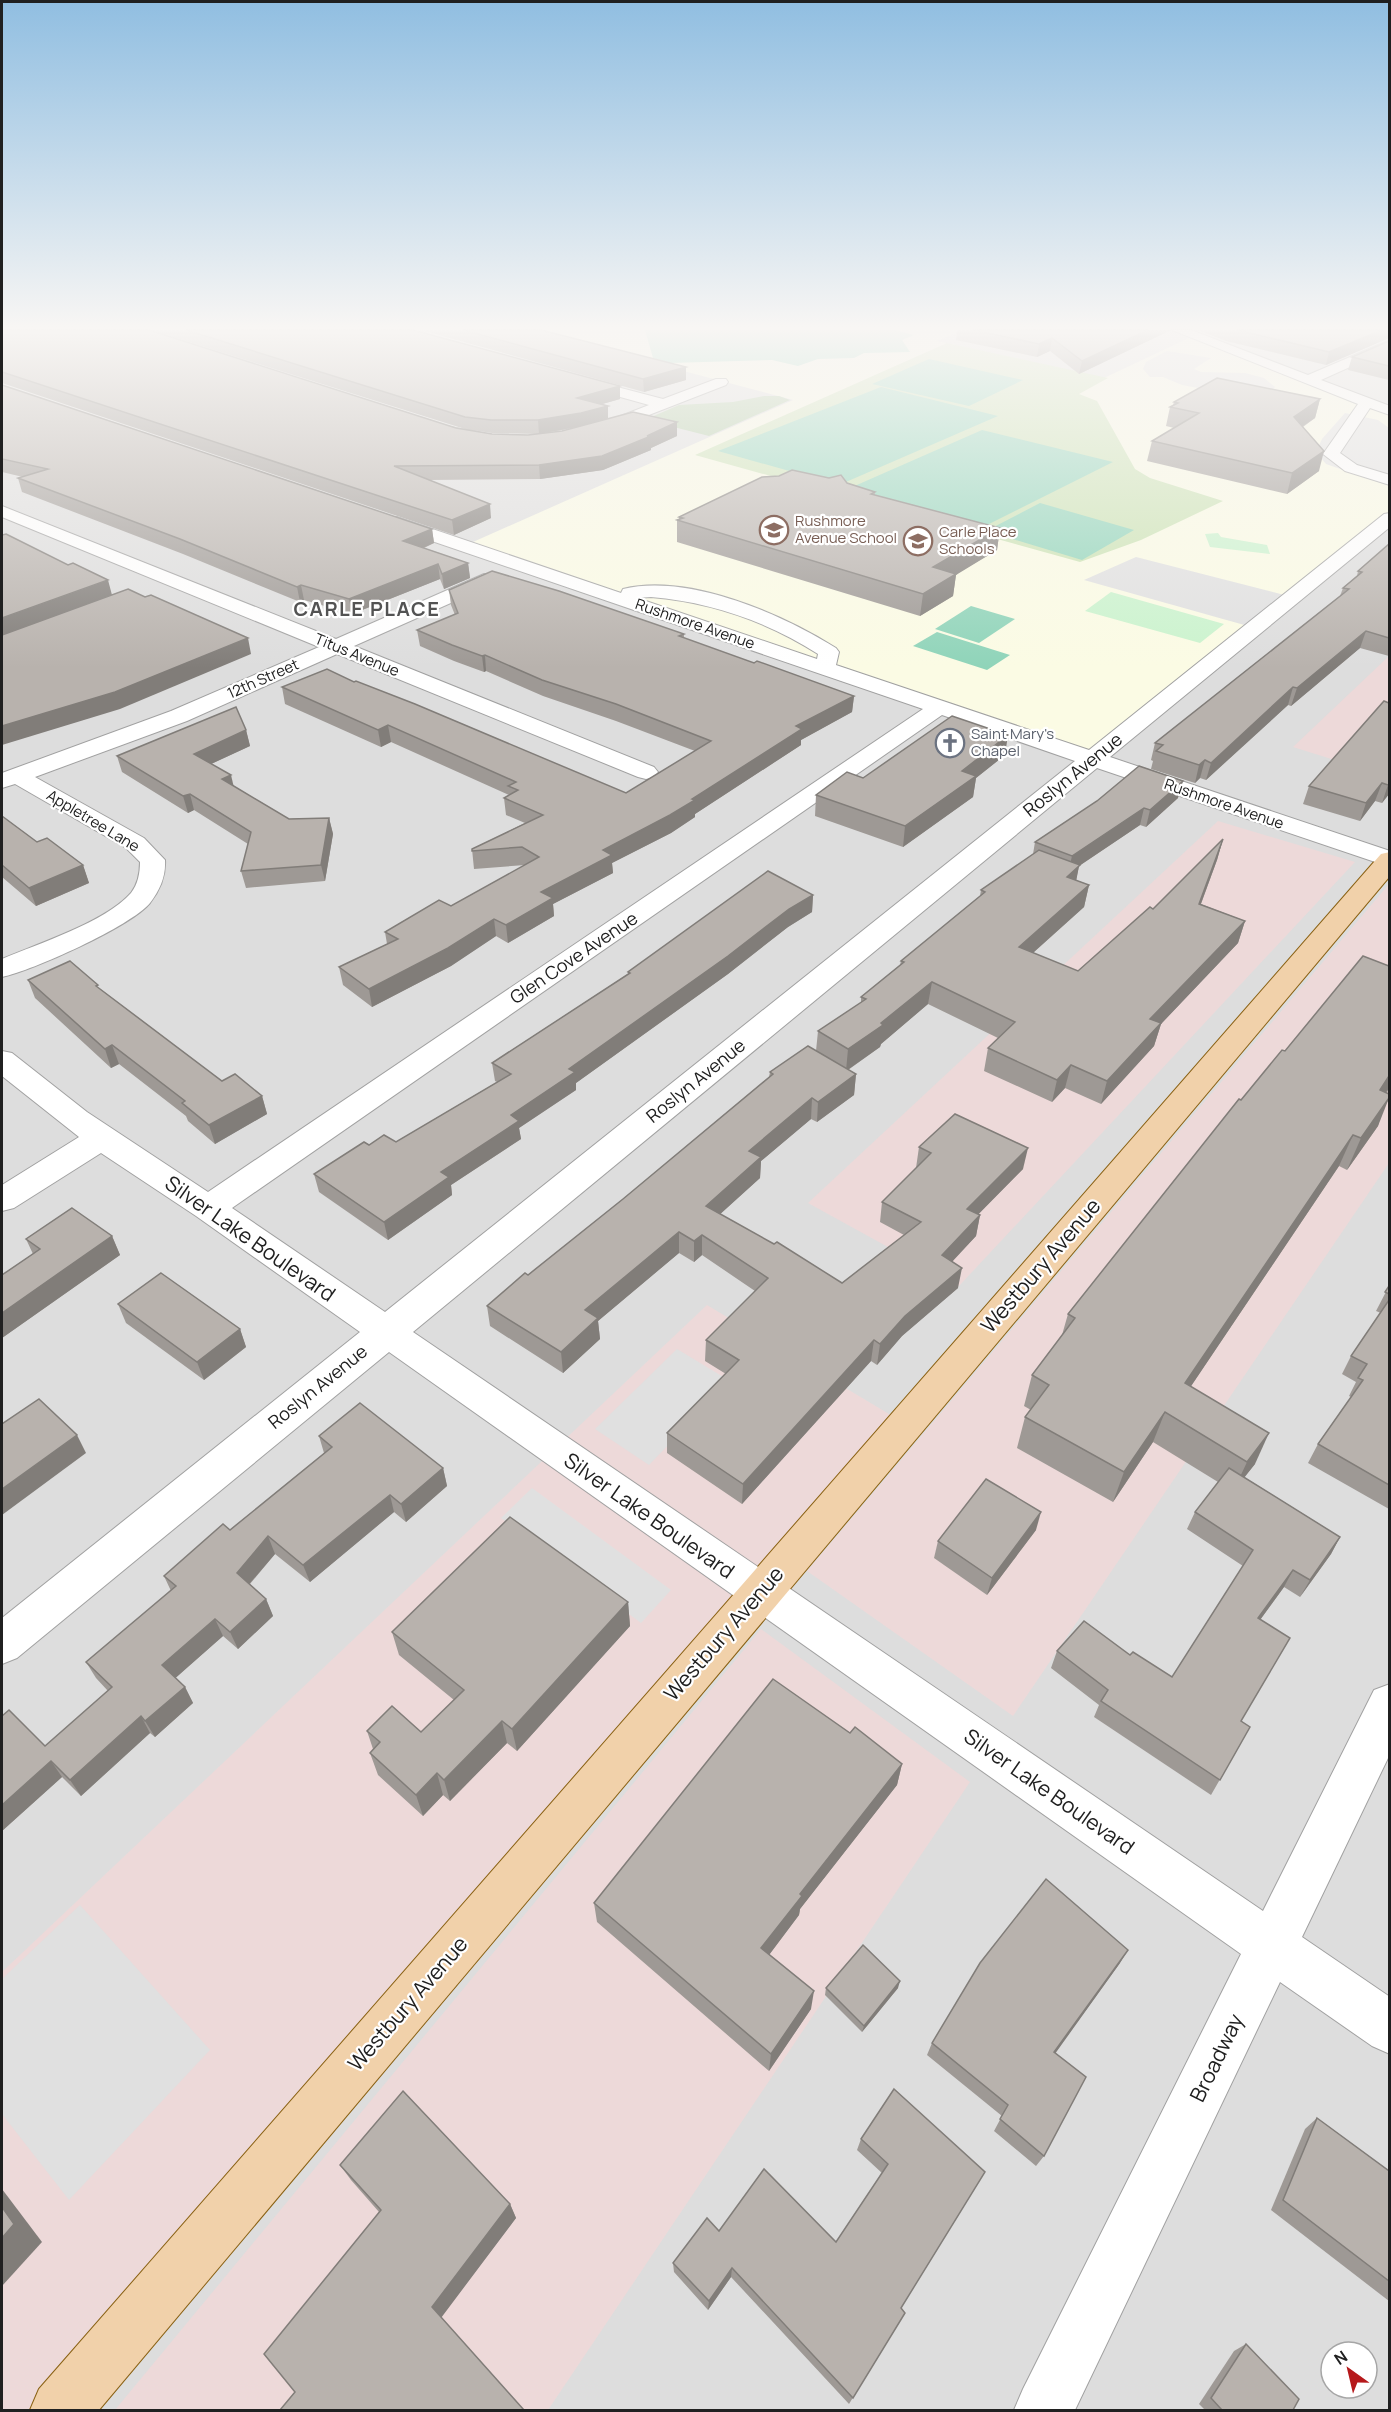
<svg xmlns="http://www.w3.org/2000/svg" width="1391" height="2412" font-family="Manrope,sans-serif">
<style>
.residential{fill:#ddd;fill-rule:evenodd}
.commercial{fill:#edd9d9}
.education{fill:#fbfbe4}
.grass{fill:#cbe3b3}
.forest{fill:#adc9a1}
.park{fill:#caf3cd}
.pitch{fill:#8fd4b9}
.parking{fill:#e0e0e0}
.lines{fill:none;stroke-linecap:round;stroke-linejoin:round}
.minor-casing{stroke:#a1a1a1;stroke-width:2}
.major-casing{stroke:#896012;stroke-width:2}
.minor{fill:#fff;fill-rule:evenodd}
.major{fill:#f1d1aa;fill-rule:evenodd}
.wall{fill:#9e9995;fill-rule:evenodd}
.shaded-wall{fill:#817d79}
.building{fill:#b8b2ad;stroke:#817d79;stroke-width:1.5}
.labels{text-anchor:middle;stroke-width:4.5;stroke-linejoin:round;paint-order:stroke}
.far-education-label{font-size:15px;fill:#785e54;stroke:#fff;text-anchor:start}
.far-street-label{font-size:15px;fill:#202020;stroke:#fff}
.far-worship-label{font-size:15px;fill:#5b616d;stroke:#fff;text-anchor:start}
.street-label{font-size:18px;fill:#202020;stroke:#fff}
.far-district-label{font-size:20px;font-weight:bold;letter-spacing:1.5px;fill:#535353;stroke:#fff}
.near-street-label{font-size:21px;fill:#202020;stroke:#fff}
</style>
<rect width="100%" height="100%" fill="#efece7"/>
<!-- residential -->
<path class="residential" d="M2 330H1389V2410H2ZM1331 2352H1367V2388H1331Z"/>
<!-- commercial -->
<g class="commercial">
<polygon points="1389,656 1389,777 1293,747"/>
<polygon points="1218,821 1355,862 959,1286 808,1203"/>
<polygon points="1389,884 1389,1163 1013,1716 807,1571"/>
<polygon points="707,1305 899,1420 71,2410 2,2410 2,1972"/>
<polygon points="761,1629 970,1782 548,2410 115,2410"/>
</g>
<!-- education -->
<polygon class="education" points="528,330 963,330 937,341 1104,378 1193,336 1389,411 1389,518 1093,759 464,546 793,400"/>
<!-- grass -->
<polygon class="grass" points="947,343 1108,378 1079,394 1097,401 1135,469 1150,478 1223,501 1141,540 1080,562 695,455"/>
<!-- forest -->
<polygon class="forest" points="764,396 779,396 790,400 709,436 654,422 649,418 679,405 733,402"/>
<!-- park -->
<g class="park">
<polygon points="1218,533 1221,537 1267,545 1270,554 1210,547 1205,534"/>
<polygon points="1111,592 1224,624 1200,643 1085,611"/>
</g>
<!-- pitch -->
<g class="pitch">
<polygon points="645,330 895,330 914,335 902,340 910,352 864,353 854,358 818,359 798,366 772,360 669,363 653,358"/>
<polygon points="929,359 1023,380 969,406 872,384"/>
<polygon points="881,387 998,416 839,485 718,451"/>
<polygon points="982,430 1113,462 985,526 850,488"/>
<polygon points="1040,503 1134,530 1082,560 986,531"/>
<polygon points="971,606 1015,619 979,643 935,629"/>
<polygon points="937,632 1010,655 987,670 913,646"/>
</g>
<!-- parking -->
<g class="parking">
<polygon points="1167,351 1211,358 1194,369 1201,372 1245,373 1264,378 1275,387 1268,394 1220,392 1182,385 1163,377 1150,377 1143,369 1146,362"/>
<polygon points="1345,413 1378,420 1389,428 1389,486 1326,464 1316,452 1322,439"/>
<polygon points="1136,557 1292,597 1255,628 1084,580"/>
<polygon points="677,1349 730,1381 649,1465 595,1429"/>
<polygon points="532,1488 671,1590 641,1623 501,1518"/>
<polygon points="80,1905 210,2050 69,2200 2,2114 2,1979"/>
</g>
<g class="lines">
<!-- minor casing -->
<g class="minor-casing">
<g id="minor">
<polygon points="1172,330 1191,330 1308,375 1390,340 1390,349 1321,380 1390,406 1390,415 1370,408 1340,453 1357,465 1390,475 1390,485 1345,471 1323,454 1358,404"/>
<polygon points="575,376 663,399 716,379 726,379 728,382 726,385 600,434 592,429 595,426 649,405 570,383 568,380"/>
<path d="M2 506 336 639 484 574H498L500 578 498 582 354 646 654 767 658 772 654 777 646 779 638 777 337 654 187 721 35 777 144 838 165 860C166 876 160 890 150 903 131 926 32 971 2 977V959C37 944 106 922 131 893 138 884 140 873 140 862L126 848 15 784 2 788V773L171 711 319 647 2 517Z"/>
<path d="M1390 513V527L1110 757 1390 851V867L1097 768 413 1332 1263 1911 1374 1690 1390 1684V1754L1302 1937 1390 1997V2054L1372 2046 1280 1982 1075 2410H1014L1023 2389 1241 1954 389 1352 17 1658 2 1664V1618L360 1332 196 1216 101 1153 14 1208 2 1211V1185L79 1137 2 1076V1051L12 1053 87 1112 208 1192 923 709 385 525 382 521 385 517H397L621 593 623 589C688 573 782 614 836 648L839 652 836 665 1089 750 1384 514ZM651 597C711 602 768 622 818 654L817 659 637 598ZM942 715 1075 761 385 1312 232 1208Z"/>
</g>
</g>
<!-- major casing -->
<g class="major-casing">
<polygon id="major" points="1390,852 1390,876 99,2410 30,2410 39,2389 1381,854"/>
</g>
<!-- minor -->
<use href="#minor" class="minor"/>
<!-- major -->
<use href="#major" class="major"/>
</g>
<!-- wall -->
<g class="wall">
<path d="M2 330 465 429 151 330H413L620 386V399L602 404 608 406V418L677 422V436L651 448V450L603 470 540 479 428 480 491 518 454 535 2 383ZM574 428 562 431 542 433 557 431ZM472 430 492 433 537 434 528 435 492 434Z"/>
<polygon points="421,330 547,330 547,332 686,367 686,380 644,392"/>
<polygon points="957,330 1171,330 1079,374 1050,351 1037,357 956,340"/>
<polygon points="1198,330 1389,330 1389,338 1326,365 1226,341"/>
<polygon points="1389,341 1389,380 1348,370 1352,357"/>
<polygon points="2,385 432,529 434,543 424,548 468,563 470,578 444,589 440,579 352,614 304,600 300,602 183,554 22,492 18,478 23,477 2,472"/>
<polygon points="1320,399 1315,418 1303,427 1319,471 1287,494 1147,461 1152,441 1174,428 1166,426 1170,407 1173,405 1174,402"/>
<polygon points="847,483 875,492 875,495 1000,528 997,550 956,574 953,596 920,616 677,542 677,520 679,519 679,517"/>
<polygon points="1389,544 1389,656 1360,648 1291,706 1288,705 1206,780 1200,778 1195,783 1151,769 1153,761 1151,760 1155,743 1340,596 1343,588 1357,576 1358,571"/>
<polygon points="449,590 684,634 684,638 754,663 854,696 852,712 801,740 801,745 695,814 695,817 671,833 612,863 613,873 553,904 554,916 508,943 496,936 451,966 372,1007 343,985 339,967 387,944 385,932 451,906 525,865 474,869 472,849 525,823 506,815 504,798 509,795 391,742 381,747 285,704 282,687 354,682 626,793 695,751 616,721 543,696 486,671 484,672 454,661 420,646 417,630 455,615 451,605"/>
<polygon points="1389,703 1389,794 1382,803 1375,801 1360,821 1303,804 1309,786"/>
<polygon points="246,730 250,746 211,764 234,786 289,819 329,818 333,834 325,881 246,888 241,871 248,844 194,810 188,813 122,772 117,756"/>
<polygon points="1005,755 976,778 973,797 903,847 815,816 816,795 863,778"/>
<polygon points="1178,798 1146,827 1140,825 1079,866 1076,880 1089,885 1084,907 1033,953 1078,971 1153,909 1223,839 1217,860 1201,904 1245,921 1238,943 1161,1024 1154,1046 1101,1104 1065,1088 1052,1102 984,1071 988,1048 998,1038 928,1004 881,1044 880,1047 848,1070 856,1074 854,1095 817,1122 811,1119 761,1161 760,1178 720,1214 842,1283 904,1235 880,1222 882,1202 916,1168 919,1147 1023,1169 978,1214 980,1215 976,1236 952,1261 958,1288 902,1336 877,1365 871,1361 742,1504 667,1453 667,1433 726,1374 705,1361 706,1340 755,1291 702,1255 694,1262 679,1253 598,1321 600,1339 563,1373 490,1326 487,1306 528,1275 623,1199 769,1077 770,1072 816,1051 818,1031 861,1003 861,997 900,965 901,961 980,896 981,890 1033,854 1035,842 1097,801"/>
<polygon points="2,816 37,842 83,865 89,883 36,906 2,877"/>
<polygon points="813,895 812,912 788,927 728,974 576,1083 576,1090 519,1128 521,1139 451,1185 452,1195 388,1240 319,1192 314,1174 369,1145 396,1142 497,1082 495,1081 492,1063 628,974 628,972"/>
<polygon points="1389,966 1389,1088 1387,1093 1378,1126 1347,1170 1339,1166 1191,1386 1255,1464 1244,1477 1340,1537 1331,1554 1300,1597 1284,1587 1260,1620 1241,1721 1250,1727 1211,1795 1094,1717 1099,1705 1051,1668 1057,1651 1130,1655 1172,1677 1243,1566 1187,1529 1195,1512 1218,1482 1153,1442 1113,1502 1017,1448 1025,1417 1031,1410 1024,1406 1032,1375 1062,1335 1068,1314 1241,1100 1285,1051"/>
<polygon points="28,980 99,988 222,1081 262,1096 267,1114 215,1144 188,1121 186,1116 119,1064 111,1068 35,998"/>
<polygon points="112,1236 120,1255 2,1338 2,1275 33,1254 26,1239"/>
<polygon points="1389,1286 1389,1509 1308,1463 1318,1444 1351,1397 1349,1396 1356,1382 1342,1374 1351,1356 1381,1313 1376,1311"/>
<polygon points="118,1304 240,1329 246,1347 204,1380 126,1323"/>
<polygon points="319,1436 443,1468 447,1486 406,1522 394,1512 310,1582 275,1554 250,1584 266,1599 273,1616 238,1649 223,1636 175,1678 185,1687 193,1703 155,1737 150,1733 81,1796 62,1777 2,1831 45,1746 108,1691 96,1678 86,1662 171,1591 164,1576 230,1530 324,1453"/>
<polygon points="1036,1530 987,1595 934,1558 938,1541"/>
<polygon points="628,1602 630,1626 517,1751 507,1743 450,1801 443,1795 423,1816 378,1775 370,1753 373,1749 367,1731 421,1732 454,1700 399,1655 392,1632"/>
<polygon points="850,1733 902,1764 897,1785 800,1909 799,1915 769,1955 811,2009 769,2071 597,1922 594,1903"/>
<polygon points="1120,1963 1055,2053 1044,2156 1036,2166 994,2131 1002,2116 927,2055 932,2043"/>
<polygon points="826,1988 898,1988 862,2032 825,1995"/>
<polygon points="894,2089 901,2308 905,2313 849,2404 731,2277 708,2310 674,2272 673,2263 719,2231 836,2242 882,2173 857,2150 861,2139"/>
<polygon points="1317,2118 1389,2171 1389,2301 1271,2210 1305,2129"/>
<polygon points="340,2165 510,2204 516,2218 441,2317 295,2392 379,2212 351,2180"/>
<polygon points="1246,2344 1293,2410 1205,2410 1199,2404 1234,2351"/>
</g>
<!-- shaded-wall -->
<g class="shaded-wall">
<polygon points="1148,330 1171,330 1079,374 1082,361"/>
<polygon points="1382,330 1389,330 1389,338 1326,365 1329,352"/>
<polygon points="1052,338 1050,351 1037,357 1039,344"/>
<polygon points="686,367 686,380 644,392 643,379"/>
<polygon points="620,386 620,399 578,411 577,398"/>
<polygon points="1320,399 1315,418 1288,436 1294,417"/>
<polygon points="608,406 608,419 582,426 539,434 538,420"/>
<polygon points="677,422 677,436 651,448 651,450 603,470 540,479 539,465 647,436"/>
<polygon points="1324,451 1319,471 1287,494 1292,473"/>
<polygon points="490,504 491,518 454,535 452,520"/>
<polygon points="1000,528 997,550 956,575 953,596 920,616 923,594 933,567"/>
<polygon points="432,529 434,543 405,556 403,541"/>
<polygon points="468,563 470,578 444,589 442,574"/>
<polygon points="438,564 440,579 352,614 349,599"/>
<polygon points="108,580 112,595 2,636 2,618"/>
<polygon points="301,585 304,600 300,602 297,587"/>
<polygon points="1366,631 1360,648 1291,706 1297,688"/>
<polygon points="248,638 251,654 120,709 2,745 2,726"/>
<polygon points="485,655 486,671 484,672 482,656"/>
<polygon points="1293,687 1288,705 1206,780 1211,763"/>
<polygon points="854,696 852,712 801,740 801,745 695,814 695,817 671,833 612,863 613,873 553,904 554,916 508,943 506,925 541,892 603,850 692,799 796,726"/>
<polygon points="388,725 391,742 381,747 378,730"/>
<polygon points="246,730 250,746 198,770 194,754"/>
<polygon points="1008,735 1005,755 976,778 973,797 903,847 905,826 962,771"/>
<polygon points="1205,760 1200,778 1195,783 1199,765"/>
<polygon points="231,775 235,792 222,779"/>
<polygon points="1183,781 1178,798 1146,827 1150,810"/>
<polygon points="1382,783 1375,801 1360,821 1366,803"/>
<polygon points="1389,784 1389,794 1382,803 1388,785"/>
<polygon points="190,794 194,810 188,813 183,796"/>
<polygon points="1144,808 1140,825 1079,866 1075,887 1062,898 1072,856"/>
<polygon points="329,818 333,834 325,881 321,865"/>
<polygon points="1223,839 1217,860 1193,925 1199,904"/>
<polygon points="83,865 89,883 36,906 29,888"/>
<polygon points="1089,885 1084,907 1015,969 1019,947"/>
<polygon points="813,895 812,912 788,927 728,974 576,1083 576,1090 519,1128 521,1139 451,1185 452,1195 388,1240 384,1222 441,1172 511,1115 569,1069 789,909"/>
<polygon points="494,919 496,936 451,966 372,1007 369,989"/>
<polygon points="1245,921 1238,943 1161,1024 1154,1046 1101,1104 1107,1081 1150,1019"/>
<polygon points="932,982 928,1004 881,1044 880,1047 846,1071 848,1049"/>
<polygon points="112,1045 119,1064 111,1068 105,1049"/>
<polygon points="1071,1065 1065,1088 1052,1102 1057,1080"/>
<polygon points="856,1074 854,1095 817,1122 818,1102"/>
<polygon points="1389,1076 1389,1088 1366,1121 1380,1090"/>
<polygon points="262,1096 267,1114 215,1144 209,1125"/>
<polygon points="812,1098 811,1119 761,1161 760,1178 706,1227 706,1206 749,1151"/>
<polygon points="1389,1098 1378,1126 1347,1170 1361,1138"/>
<polygon points="1353,1135 1339,1166 1173,1413 1185,1383"/>
<polygon points="1028,1148 1023,1169 963,1230 967,1209"/>
<polygon points="980,1215 976,1236 939,1276 942,1255"/>
<polygon points="679,1232 679,1253 598,1321 600,1339 563,1373 561,1352 585,1310"/>
<polygon points="702,1235 702,1255 694,1262 694,1241"/>
<polygon points="112,1236 120,1255 2,1338 2,1313"/>
<polygon points="962,1268 958,1288 902,1336 877,1365 880,1344 905,1316"/>
<polygon points="240,1329 246,1347 204,1380 197,1362"/>
<polygon points="874,1340 871,1361 742,1504 743,1484"/>
<polygon points="1165,1412 1153,1442 1113,1502 1124,1472"/>
<polygon points="1269,1433 1255,1464 1233,1492 1247,1462"/>
<polygon points="77,1435 86,1453 2,1515 2,1489"/>
<polygon points="443,1468 447,1486 406,1522 401,1504"/>
<polygon points="390,1495 394,1512 310,1582 303,1565"/>
<polygon points="1041,1512 1036,1530 987,1595 992,1578"/>
<polygon points="268,1536 275,1554 244,1590 237,1573"/>
<polygon points="1340,1537 1331,1554 1300,1597 1310,1580"/>
<polygon points="1293,1570 1284,1587 1249,1635 1258,1618"/>
<polygon points="266,1599 273,1616 238,1649 230,1632"/>
<polygon points="628,1602 630,1626 517,1751 512,1729"/>
<polygon points="215,1619 223,1636 171,1682 162,1665"/>
<polygon points="185,1687 193,1703 155,1737 145,1721"/>
<polygon points="141,1716 150,1733 81,1796 70,1780"/>
<polygon points="502,1721 507,1743 450,1801 444,1780"/>
<polygon points="51,1761 62,1777 2,1831 2,1805"/>
<polygon points="902,1764 897,1785 800,1909 799,1915 760,1967 761,1948 800,1894"/>
<polygon points="437,1773 443,1795 423,1816 416,1795"/>
<polygon points="1128,1950 1120,1963 1047,2065 1054,2052"/>
<polygon points="900,1981 898,1988 862,2032 864,2026"/>
<polygon points="814,1991 811,2009 769,2071 771,2054"/>
<polygon points="2,2189 42,2242 2,2286"/>
<polygon points="510,2204 516,2218 441,2318 432,2307"/>
<polygon points="732,2268 731,2277 708,2310 709,2301"/>
</g>
<!-- building -->
<g class="building">
<polygon points="2,330 149,330 456,428 492,434 528,435 562,431 633,412 677,422 647,436 651,436 602,456 539,465 394,466 490,504 452,520 2,372"/>
<polygon points="186,330 413,330 620,386 577,398 608,406 581,413 538,420 491,420 465,417"/>
<polygon points="463,330 541,330 686,367 643,379"/>
<polygon points="973,330 1148,330 1082,361 1052,338 1039,344"/>
<polygon points="1237,330 1382,330 1329,352"/>
<polygon points="1389,341 1389,366 1352,357"/>
<polygon points="1217,378 1320,399 1294,417 1324,451 1292,473 1152,441 1199,413 1170,407 1178,403 1174,402"/>
<polygon points="2,385 432,529 403,541 468,563 442,574 438,564 349,599 301,585 297,587 180,539 18,478 48,469 2,459"/>
<polygon points="792,470 829,478 841,475 847,483 875,492 871,494 1000,528 933,567 956,574 923,594 677,520 683,518 679,517 762,477 779,476"/>
<polygon points="6,534 68,565 73,563 108,580 2,618 2,535"/>
<polygon points="1389,544 1389,638 1366,631 1297,688 1293,687 1211,763 1205,760 1199,765 1156,751 1163,745 1155,743 1349,589 1343,588 1362,572 1358,571"/>
<polygon points="492,571 559,591 684,634 679,636 754,663 757,661 854,696 796,726 802,729 692,799 695,800 670,815 603,850 612,855 541,892 553,898 506,925 494,919 448,948 369,989 339,967 398,939 385,932 439,900 451,906 539,857 522,847 472,851 472,849 543,815 504,798 518,790 508,786 516,782 388,725 378,730 282,687 327,669 354,682 356,681 415,704 626,793 711,741 616,704 542,680 485,655 482,656 452,645 417,630 458,613 449,590"/>
<polygon points="128,589 145,597 151,595 248,638 115,692 2,726 2,635"/>
<polygon points="1384,701 1389,703 1389,784 1388,785 1382,783 1366,803 1309,786"/>
<polygon points="236,707 246,730 194,754 231,775 222,779 289,819 329,818 321,865 241,871 251,832 190,794 183,796 117,756"/>
<polygon points="952,716 1008,735 962,771 976,776 905,826 816,795 847,772 863,778"/>
<polygon points="1139,766 1183,781 1150,810 1144,808 1072,856 1035,842 1097,801"/>
<polygon points="2,816 37,842 47,838 83,865 29,888 2,865"/>
<polygon points="1223,839 1199,904 1245,921 1150,1019 1161,1023 1107,1081 1071,1065 1057,1080 988,1048 1015,1022 932,982 881,1023 883,1025 848,1049 818,1031 866,999 861,997 904,962 901,961 985,892 981,890 1039,850 1080,865 1067,877 1089,885 1019,947 1078,971 1150,907 1153,909"/>
<polygon points="768,871 813,895 789,909 728,956 569,1069 575,1072 511,1115 519,1121 441,1172 449,1177 384,1222 314,1174 364,1142 369,1145 384,1135 396,1142 511,1074 492,1063 630,973 628,972"/>
<polygon points="1363,956 1389,966 1389,1076 1380,1090 1389,1094 1389,1098 1361,1138 1353,1135 1185,1383 1269,1433 1247,1462 1165,1412 1124,1472 1025,1417 1049,1385 1032,1375 1075,1318 1068,1314 1239,1099 1241,1100 1282,1050 1285,1051"/>
<polygon points="70,961 98,985 96,986 222,1081 235,1074 262,1096 209,1125 182,1103 185,1101 112,1045 105,1049 28,980"/>
<polygon points="808,1046 856,1074 818,1102 812,1098 749,1151 761,1157 706,1206 774,1244 777,1242 842,1283 921,1222 882,1202 931,1153 919,1147 955,1114 1028,1148 967,1209 980,1215 942,1255 962,1268 905,1316 880,1344 874,1340 743,1484 667,1433 739,1360 706,1340 768,1278 702,1235 694,1241 679,1232 585,1310 598,1318 561,1352 487,1306 525,1273 528,1275 623,1199 773,1074 770,1072"/>
<polygon points="72,1208 112,1236 2,1313 2,1275 40,1249 26,1239"/>
<polygon points="161,1273 240,1329 197,1362 118,1304"/>
<polygon points="1389,1286 1389,1294 1385,1292"/>
<polygon points="1389,1300 1389,1485 1318,1444 1363,1380 1358,1378 1367,1364 1351,1356"/>
<polygon points="39,1399 77,1435 2,1489 2,1424"/>
<polygon points="360,1403 443,1468 401,1504 390,1495 303,1565 268,1536 237,1573 266,1599 230,1632 215,1619 162,1665 185,1687 145,1721 141,1716 70,1780 51,1761 2,1805 2,1716 9,1710 45,1746 112,1687 86,1662 176,1586 164,1576 223,1524 230,1530 332,1447 319,1436"/>
<polygon points="1229,1468 1340,1537 1310,1580 1293,1570 1258,1618 1290,1638 1241,1721 1250,1727 1220,1780 1101,1701 1108,1690 1057,1651 1084,1621 1130,1655 1133,1652 1172,1677 1253,1550 1195,1512"/>
<polygon points="986,1479 1041,1512 992,1578 938,1541"/>
<polygon points="510,1517 628,1602 512,1729 502,1721 444,1780 437,1773 416,1795 370,1753 380,1742 367,1731 392,1706 421,1732 464,1690 392,1632"/>
<polygon points="773,1679 850,1733 855,1727 902,1764 800,1894 802,1896 761,1948 814,1991 771,2054 594,1903"/>
<polygon points="1046,1879 1128,1950 1054,2052 1086,2077 1044,2156 1000,2119 1008,2105 932,2043 980,1963"/>
<polygon points="863,1945 900,1981 864,2026 826,1988"/>
<polygon points="894,2089 985,2172 901,2308 905,2313 853,2398 732,2268 709,2301 673,2263 707,2218 719,2231 764,2169 836,2242 888,2164 861,2139"/>
<polygon points="403,2091 510,2204 432,2307 524,2410 280,2410 295,2392 264,2354 381,2210 340,2165"/>
<polygon points="1317,2118 1389,2171 1389,2281 1283,2200"/>
<polygon points="2,2207 14,2224 2,2238"/>
<polygon points="1246,2344 1299,2399 1293,2410 1222,2410 1211,2398"/>
</g>
<!-- sky -->
<linearGradient id="sky" x2="0" y2="1"><stop stop-color="#90bee1"/><stop offset="0.49" stop-color="#f8f6f4"/><stop offset="1" stop-color="#f8f6f4" stop-opacity="0"/></linearGradient>
<rect width="1391" height="668" fill="url(#sky)"/>
<!-- icons -->
<defs>
<g id="school-ring" transform="scale(1.5)"><circle r="9.5" fill="#fff" stroke="#8d6e63" stroke-width="1.5"/><path d="M0-5L7-2L0 1L-7-2ZM-4 1L0 2.5L4 1V4Q0 6-4 4Z" fill="#8d6e63"/></g>
<g id="church-ring" transform="scale(1.5)"><circle r="9.5" fill="#fff" stroke="#6b7280" stroke-width="1.5"/><path d="M-1.2-6h2.4v3.5h3.3v2.4h-3.3V6h-2.4V-.1h-3.3v-2.4h3.3Z" fill="#6b7280"/></g>
</defs>
<g fill-rule="evenodd">
<use href="#school-ring" x="774" y="530"/>
<use href="#school-ring" x="918" y="541"/>
<use href="#church-ring" x="950" y="743"/>
</g>
<g class="labels">
<!-- far-education labels -->
<g class="far-education-label">
<text x="795" y="526">Rushmore<tspan x="795" dy="17">Avenue School</tspan></text>
<text x="939" y="537">Carle Place<tspan x="939" dy="17">Schools</tspan></text>
</g>
<!-- far-street labels -->
<g class="far-street-label">
<text transform="translate(695 624) rotate(19)" y="5">Rushmore Avenue</text>
<text transform="translate(357 655) rotate(22)" y="5">Titus Avenue</text>
<text transform="translate(263 679) rotate(-24)" y="5">12th Street</text>
<text transform="translate(1224 804) rotate(19)" y="5">Rushmore Avenue</text>
<text transform="translate(93 821) rotate(31)" y="5">Appletree Lane</text>
</g>
<!-- far-worship labels -->
<g class="far-worship-label">
<text x="971" y="739">Saint Mary's<tspan x="971" dy="17">Chapel</tspan></text>
</g>
<!-- street labels -->
<g class="street-label">
<text transform="translate(1073 775) rotate(-39)" y="6">Roslyn Avenue</text>
<text transform="translate(574 958) rotate(-34)" y="6">Glen Cove Avenue</text>
<text transform="translate(696 1081) rotate(-39)" y="6">Roslyn Avenue</text>
<text transform="translate(318 1387) rotate(-39)" y="6">Roslyn Avenue</text>
</g>
<!-- far-district labels -->
<g class="far-district-label">
<text x="367" y="616">CARLE PLACE</text>
</g>
<!-- near-street labels -->
<g class="near-street-label">
<text transform="translate(250 1239) rotate(35)" y="7">Silver Lake Boulevard</text>
<text transform="translate(1041 1266) rotate(-49)" y="7">Westbury Avenue</text>
<text transform="translate(649 1516) rotate(35)" y="7">Silver Lake Boulevard</text>
<text transform="translate(724 1634) rotate(-49)" y="7">Westbury Avenue</text>
<text transform="translate(1049 1792) rotate(35)" y="7">Silver Lake Boulevard</text>
<text transform="translate(408 2004) rotate(-49)" y="7">Westbury Avenue</text>
<text transform="translate(1217 2058) rotate(-64)" y="7">Broadway</text>
</g>
</g>
<!-- border -->
<rect width="1391" height="2412" fill="none" stroke="#202020" stroke-width="6"/>
<!-- north arrow -->
<g transform="translate(1349 2370) rotate(326)"><circle r="28" fill="#ffffff" stroke="#a6a6a6" stroke-width="1.5"/>
<path d="M0-4.5L10 22L0 15L-10 22Z" fill="#b6191b"/>
<text y="-9" font-size="16" font-weight="bold" text-anchor="middle" fill="#202020">N</text>
</g>
</svg>
